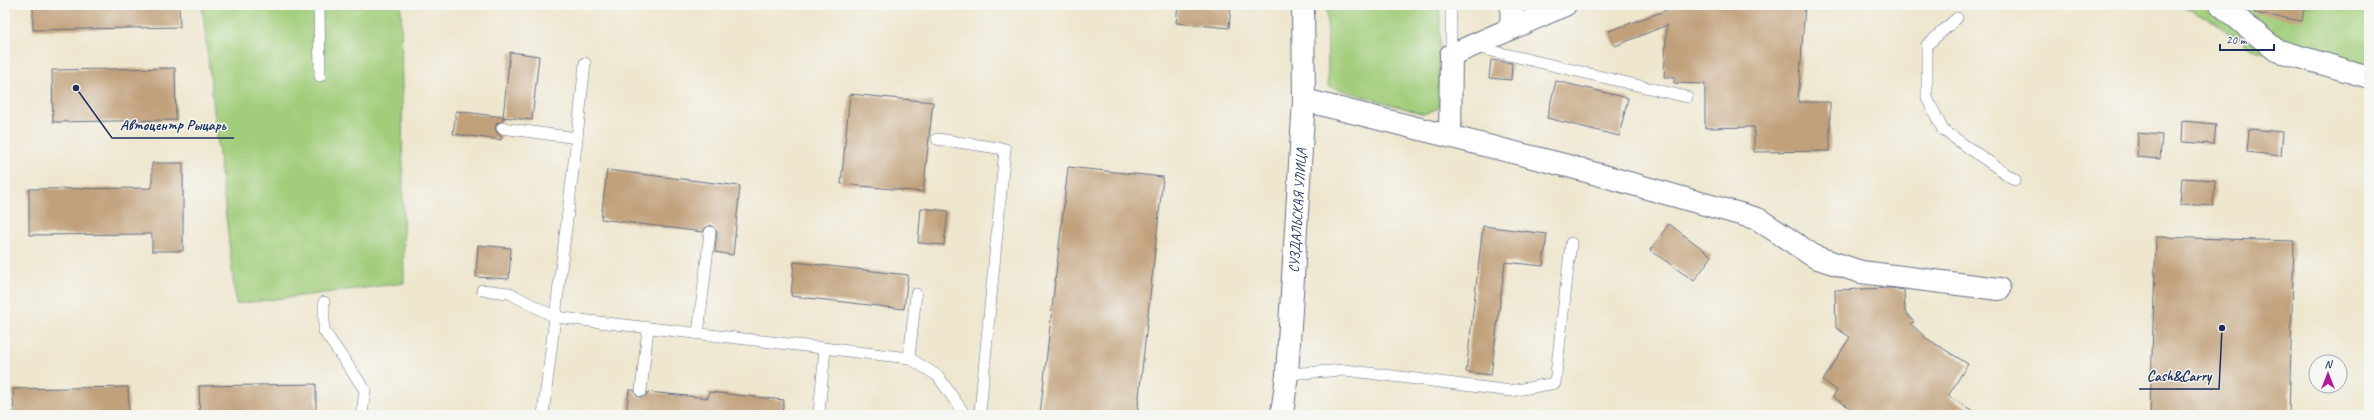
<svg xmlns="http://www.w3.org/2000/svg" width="2374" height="420" font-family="Caveat,sans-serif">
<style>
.green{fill:#a2ce7b;stroke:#5e7e6c}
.building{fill:#c1a17c}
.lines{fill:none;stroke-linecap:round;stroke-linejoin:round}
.service-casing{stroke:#656f85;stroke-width:12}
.minor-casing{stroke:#656f85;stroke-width:24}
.service{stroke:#fff;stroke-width:11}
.minor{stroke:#fff;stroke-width:22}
.labels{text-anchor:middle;stroke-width:3;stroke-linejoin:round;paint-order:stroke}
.street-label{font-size:14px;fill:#1b2f5e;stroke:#f6f6f2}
.leader{fill:none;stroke:#1b2f5e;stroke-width:1.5}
.callout-dot{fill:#1b2f5e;stroke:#f6f6f2;stroke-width:1.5}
.callout-label{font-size:15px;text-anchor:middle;font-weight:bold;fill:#1b2f5e;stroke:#f6f6f2;stroke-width:3;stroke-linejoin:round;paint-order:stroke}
</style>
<rect width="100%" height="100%" fill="#f6f6f2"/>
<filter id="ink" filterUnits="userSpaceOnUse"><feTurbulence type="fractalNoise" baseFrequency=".025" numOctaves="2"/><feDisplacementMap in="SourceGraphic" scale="8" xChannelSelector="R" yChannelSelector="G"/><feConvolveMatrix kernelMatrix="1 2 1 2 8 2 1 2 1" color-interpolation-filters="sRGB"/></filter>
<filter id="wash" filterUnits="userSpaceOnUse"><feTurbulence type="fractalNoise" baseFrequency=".012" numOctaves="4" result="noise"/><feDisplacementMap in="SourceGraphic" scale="16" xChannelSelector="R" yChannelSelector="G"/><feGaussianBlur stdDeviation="0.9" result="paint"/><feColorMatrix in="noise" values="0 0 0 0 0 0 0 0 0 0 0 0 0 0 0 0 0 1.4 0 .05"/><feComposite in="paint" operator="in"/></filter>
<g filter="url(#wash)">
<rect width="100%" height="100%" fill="#eee6cd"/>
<!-- green -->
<g class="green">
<polygon points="202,5 401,5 404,283 236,304"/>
<polygon points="1327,5 1440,5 1439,108 1424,114 1328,86"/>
<polygon points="2177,5 2369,5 2369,84 2255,50 2194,10"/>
</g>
<g id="blocks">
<!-- building -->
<g class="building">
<polygon points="33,5 179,5 180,27 33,30"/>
<polygon points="1178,5 1231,5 1229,28 1176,23"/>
<polygon points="1681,5 1805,5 1798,102 1830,102 1830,151 1754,152 1754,127 1705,128 1705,84 1674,83 1674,77 1664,77 1667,25 1615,46 1609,31"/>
<polygon points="2254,5 2305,5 2302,21 2254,13"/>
<polygon points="510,52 539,56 532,120 503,117 503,121 497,123 495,127 497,133 501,135 501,140 453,134 456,111 503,117"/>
<polygon points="1491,60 1512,63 1511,80 1489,78"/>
<polygon points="175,68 176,120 53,122 52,70"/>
<polygon points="1556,81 1628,98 1619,136 1547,118"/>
<polygon points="850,94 933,102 923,192 841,184"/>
<polygon points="2182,121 2216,124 2214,144 2181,142"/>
<polygon points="2249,129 2283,132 2281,156 2247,152"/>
<polygon points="2138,133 2162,135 2160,159 2137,157"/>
<polygon points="152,163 183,163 183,251 152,251 152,234 29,235 29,189 152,188"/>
<polygon points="1068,167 1163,177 1137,415 1040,415"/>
<polygon points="607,170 740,186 733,255 715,252 717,232 711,225 705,228 703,232 601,219"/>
<polygon points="2182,178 2215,180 2213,206 2180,204"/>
<polygon points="921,208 948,211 944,245 918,243"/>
<polygon points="1669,224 1712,256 1694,281 1650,250"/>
<polygon points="1483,226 1547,234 1543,266 1505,262 1491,375 1466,372"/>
<polygon points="2156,237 2294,241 2289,415 2150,415"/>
<polygon points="478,245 511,248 509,279 476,277"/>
<polygon points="794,262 908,275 904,309 791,296"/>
<polygon points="1890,288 1904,290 1905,312 1914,322 1911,324 1926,338 1968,364 1948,396 1980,415 1862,415 1833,397 1837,390 1823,381 1850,337 1836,328 1835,290"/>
<polygon points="316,384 316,415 200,415 199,386"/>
<polygon points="128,387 129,415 14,415 13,389"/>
<polygon points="629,390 634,390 637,396 641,398 646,395 648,392 708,398 709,392 784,400 782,415 626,415"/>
</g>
</g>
</g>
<g filter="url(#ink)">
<use href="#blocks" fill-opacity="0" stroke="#656f85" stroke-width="1"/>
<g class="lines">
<!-- service casing -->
<g class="service-casing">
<g id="service">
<polyline points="319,5 320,76"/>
<polyline points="1451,5 1451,55"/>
<polyline points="1957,18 1927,45 1927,98 1943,130 2015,180"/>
<polyline points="1475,47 1687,97"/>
<polyline points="502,128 577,138 543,415"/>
<polyline points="577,138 585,63"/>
<polyline points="937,139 1005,149 980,412 977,415"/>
<polyline points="482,290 509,293 555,317 909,358 916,294"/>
<polyline points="324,302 324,331 365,390 362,415"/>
<polyline points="698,334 710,232"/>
<polyline points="909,358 938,376 965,415"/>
<polyline points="1287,374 1345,370 1511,391 1555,383 1571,243"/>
<polyline points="641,391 648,328"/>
<polyline points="819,413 825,349"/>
</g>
</g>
<!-- minor casing -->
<g class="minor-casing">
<g id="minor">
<polyline points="2221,5 2276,50 2369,77"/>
<polyline points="1511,28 1512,5"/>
<polyline points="1304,100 1568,166 1758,219 1815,257 1861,272 1999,289"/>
<polyline points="1450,136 1451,55 1565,5"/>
<path id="s1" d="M1282 415 1287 374 1304 100 1303 5"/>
</g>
</g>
<!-- service -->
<use href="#service" class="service"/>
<!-- minor -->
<use href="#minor" class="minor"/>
</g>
</g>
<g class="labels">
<!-- street labels -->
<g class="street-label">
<text dy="5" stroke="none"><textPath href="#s1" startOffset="205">СУЗДАЛЬСКАЯ УЛИЦА</textPath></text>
</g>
</g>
<!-- callouts -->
<path class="leader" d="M76 88L112 138H234M2222 328L2219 389H2139"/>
<g class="callout-dot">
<circle cx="76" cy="88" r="4"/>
<circle cx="2222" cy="328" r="4"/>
</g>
<g class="callout-label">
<text x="173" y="130">Автоцентр Рыцарь</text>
<text x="2179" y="381">Cash&amp;Carry</text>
</g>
<!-- margin -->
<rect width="2374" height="420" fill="none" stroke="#f6f6f2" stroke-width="20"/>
<!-- north arrow -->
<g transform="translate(2328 374)"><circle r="19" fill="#f6f6f2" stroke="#9ea6b7"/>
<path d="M0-3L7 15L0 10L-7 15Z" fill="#b5179e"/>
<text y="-6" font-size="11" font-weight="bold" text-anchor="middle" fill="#1b2f5e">N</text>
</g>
<!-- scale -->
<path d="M2220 44v6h54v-6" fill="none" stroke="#1b2f5e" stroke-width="2"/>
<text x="2226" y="44" font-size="12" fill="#1b2f5e" stroke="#f6f6f2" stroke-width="3" paint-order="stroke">20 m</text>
</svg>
